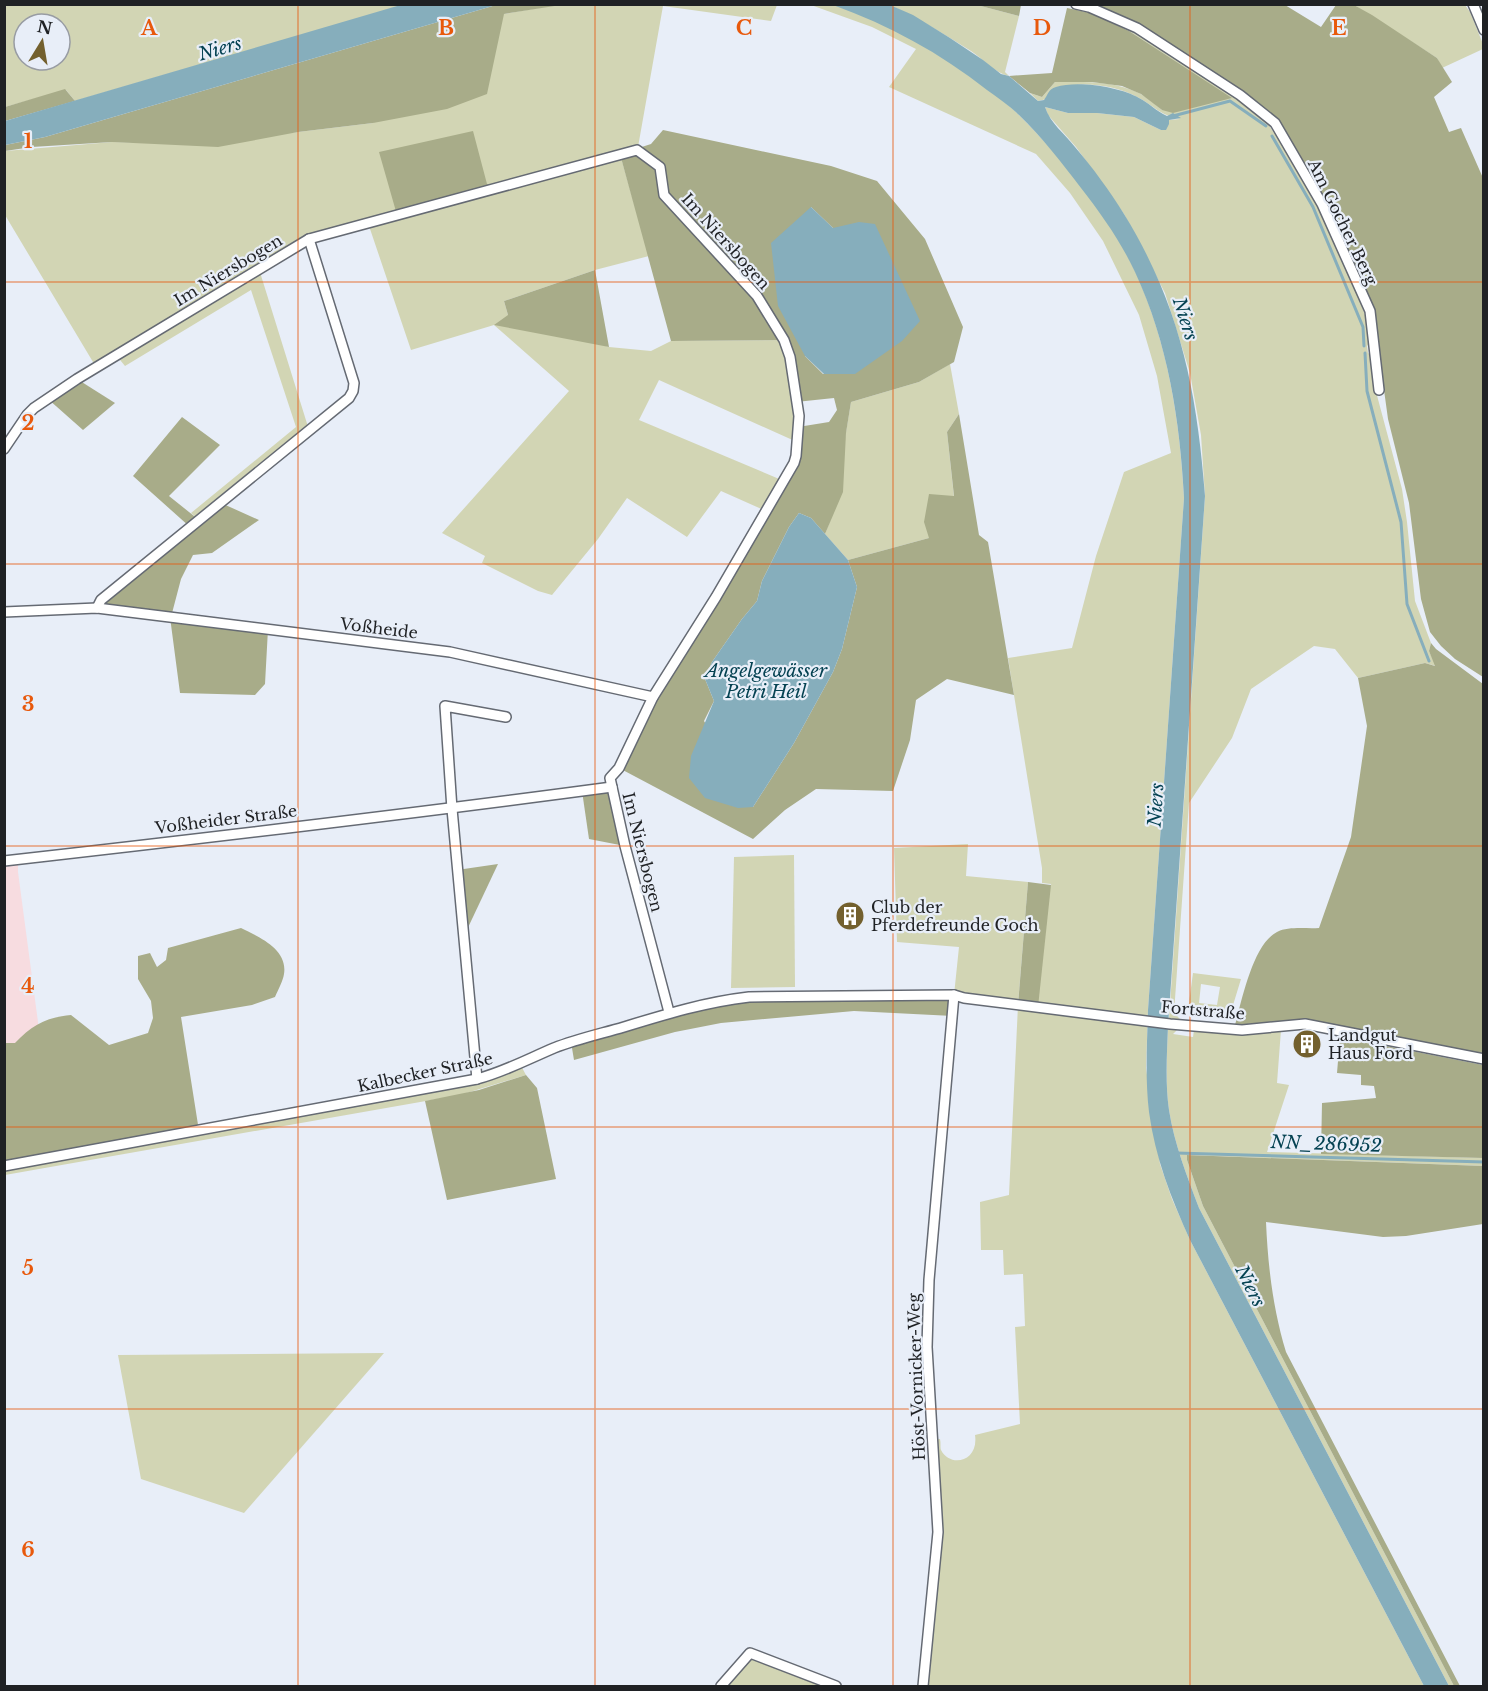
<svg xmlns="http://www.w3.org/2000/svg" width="1488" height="1691" font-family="'Libre Baskerville',serif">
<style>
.medical{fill:#f7dce0}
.green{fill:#d2d5b4;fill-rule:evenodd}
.forest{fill:#a8ac89;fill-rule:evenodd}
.water{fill:#86aebc}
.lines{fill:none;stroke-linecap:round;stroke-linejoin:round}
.stream{stroke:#86aebc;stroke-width:3}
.street-casing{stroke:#656a73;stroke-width:12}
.street{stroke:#fff;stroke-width:9}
.grid{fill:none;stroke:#e8590c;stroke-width:1.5;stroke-opacity:0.55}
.labels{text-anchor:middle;stroke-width:4.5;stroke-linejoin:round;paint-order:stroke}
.street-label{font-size:16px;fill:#1f2124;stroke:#e8eef8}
.poi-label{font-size:16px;fill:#1f2124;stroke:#e8eef8;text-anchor:start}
.water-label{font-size:18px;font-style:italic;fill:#054252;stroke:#e8eef8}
.grid-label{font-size:20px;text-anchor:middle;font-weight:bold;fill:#e8590c;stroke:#e8eef8;stroke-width:4.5;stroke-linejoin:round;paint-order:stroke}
</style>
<rect width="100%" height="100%" fill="#e8eef8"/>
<!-- medical -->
<polygon class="medical" points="18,860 18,872 56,1157 5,1166 4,861"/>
<!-- green -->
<g class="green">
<path d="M561 4 777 5 771 21 663 6 638 147 620 154 649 256 595 270 504 301 508 315 609 347 651 351 671 341 784 340 790 357 797 442 659 380 639 420 784 481 766 511 721 491 687 537 627 498 598 539 552 595 538 591 482 563 485 556 442 533 569 391 494 325 411 350 368 223 309 239 259 269 309 430 199 520 191 513 296 427 251 290 125 366 116 355 96 367 5 215V151L112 142 160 143 298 132 373 123 504 14ZM487 184 499 186 397 215Z"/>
<path d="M4 5H404L75 101 66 90 5 107ZM24 24H60V60H24Z"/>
<path d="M811 5C818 5 827 3 834 5 864 12 914 39 940 56 966 73 998 94 1020 116 1062 158 1111 218 1136 273 1168 344 1180 421 1184 498L1148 1010 1146 1068 1160 1164 1172 1199 1190 1240 1424 1686H923L938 1532 932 1440 940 1439C941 1443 940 1447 941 1450 950 1468 979 1462 975 1435L1020 1424 1015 1327 1025 1326 1023 1274 1004 1275 1003 1250H981L980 1202 1009 1195 1018 1005 954 995 959 947 897 942 894 848 968 844 966 876 1028 882 1018 1004 1051 884 1042 883V868L1008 658 1072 648 1096 556 1124 472 1171 453 1157 376 1139 315 1103 241 1070 193 1036 154 889 87 916 49 872 27Z"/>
<path d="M890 5H977L1019 16 1005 72 1009 76C995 73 983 59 971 51 944 34 918 18 890 5Z"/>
<polygon points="1354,5 1465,5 1470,12 1483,44 1483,49 1442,68 1437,58"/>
<path d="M1091 13 1139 33 1234 95 1269 121 1268 124 1274 133 1278 134 1319 205 1354 285 1369 326 1372 339 1367 346 1368 353 1374 357 1375 388 1402 489 1407 522 1415 601 1431 643 1429 651 1436 666 1425 663 1358 678 1335 649 1314 646 1251 689 1232 738 1189 803 1174 1013 1180 1019H1169L1205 496 1201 435 1190 373 1165 293 1124 214 1076 147 1048 115 1045 107 1068 113H1097L1134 117 1161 130 1168 120 1180 119C1158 114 1157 108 1139 98 1122 88 1096 83 1076 85 1063 87 1051 100 1038 101L1030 93 1042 97 1055 82C1083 82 1113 80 1139 93 1147 97 1155 104 1162 110L1231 98 1129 31Z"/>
<polygon points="950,364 959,414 947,432 954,497 929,538 848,560 825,534 832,516 851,402 919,382"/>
<polygon points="794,855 795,987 731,988 734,857"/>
<path d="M1193 973 1241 979 1230 1015 1188 1010ZM1201 984 1220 987 1217 1005 1199 1003Z"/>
<path d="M1168 1026 1179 1028 1173 1034 1193 1037 1194 1030 1229 1034 1281 1030 1277 1083 1289 1085 1267 1152 1483 1158V1166L1187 1155V1160L1203 1206 1454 1686H1449L1199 1208C1187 1176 1174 1143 1169 1110 1165 1082 1167 1054 1168 1026Z"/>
<polygon points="520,1064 526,1075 460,1095 5,1175 5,1166 435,1088"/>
<polygon points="384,1353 244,1513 141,1479 118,1355"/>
<polygon points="750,1653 836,1686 721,1686"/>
</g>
<!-- forest -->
<g class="forest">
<polygon points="496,5 561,5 504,14 487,94 447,109 373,123 298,132 218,147 112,142 32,147 5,151 5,145 45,137"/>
<polygon points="977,5 1021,5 1019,16"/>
<polygon points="1095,5 1285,5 1321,27 1336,5 1354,5 1372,15 1437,58 1452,82 1434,97 1449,132 1461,128 1483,178 1483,677 1455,659 1441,646 1430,632 1421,599 1409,503 1388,419 1373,310 1324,202 1279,119 1238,89 1136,23"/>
<polygon points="1067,8 1091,13 1129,31 1232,98 1173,113 1162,110 1141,94 1122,86 1092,82 1055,82 1042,97 1030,93 1009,76 1052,73"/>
<polygon points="65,89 75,101 5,121 5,107"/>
<path d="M663 130 831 166 877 181 925 239 963 327 954 362 919 382 851 402 846 433 843 492 825 534 811 518 799 513 789 527 762 581 757 601 742 619 712 662 705 679 714 701 704 721 753 807 794 743 833 672 842 649 857 587 848 560 929 538 924 522 929 494 954 496 947 432 959 414 979 535 988 542 1014 695 947 679 916 700 910 740 893 791 816 789 785 810 753 839 619 768 653 697 794 463 798 427 829 422 837 410 834 398 796 402 784 340 671 341 620 154 651 144ZM811 207 833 228 855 374H823L805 356Z"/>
<polygon points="473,131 487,184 501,186 397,215 379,152"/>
<polygon points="595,270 609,347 494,325 508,315 504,301"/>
<polygon points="77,379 115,403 83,430 48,399"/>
<polygon points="182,417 220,445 169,496 199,520 221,503 259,520 212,553 193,555 181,579 171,617 268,629 265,684 255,695 180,693 170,617 97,608 190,527 133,476"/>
<path d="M1431 643 1436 649 1483 684V1054L1296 1020 1235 1025C1242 1000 1253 944 1277 932 1289 926 1306 929 1319 928L1351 837 1367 726 1358 678 1425 663 1435 666 1429 651Z"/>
<polygon points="612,787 625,846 589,839 582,791"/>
<polygon points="498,864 464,936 457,870"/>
<polygon points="1028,882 1051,885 1038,1007 1018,1005"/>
<path d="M241 928C259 937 288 949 284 974 283 981 278 990 275 997L252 1005 181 1017 199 1131 5 1166V1043H15C32 1025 47 1017 71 1015L109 1045 148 1033 153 1018 151 1001 138 979V956L150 953 157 967 166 960 168 948Z"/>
<polygon points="954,995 953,1016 854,1011 721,1023 675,1032 574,1060 571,1042 726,999"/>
<polygon points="1340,1037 1483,1065 1483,1158 1321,1154 1322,1103 1376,1098 1374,1086 1361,1085 1361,1075 1337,1073"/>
<polygon points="526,1075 537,1088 556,1179 447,1200 425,1101 479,1090"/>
<path d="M1187 1155 1483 1166V1224L1406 1236 1383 1237 1266 1222C1268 1267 1273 1309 1286 1352L1460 1686H1454L1203 1206 1187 1160Z"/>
</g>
<!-- water -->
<g class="water">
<polygon points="404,4 496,5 45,137 5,145 5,121"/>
<path d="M833 5H890L913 15 950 38 983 60 1001 74 1009 76 1038 101 1044 100C1048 95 1048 89 1056 87 1077 80 1121 87 1139 98 1149 103 1156 111 1167 116L1173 113 1181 118 1169 120V124L1166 130H1161L1134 117 1097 113H1068L1045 107C1050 123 1065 134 1075 147 1093 168 1109 190 1124 214 1180 305 1197 391 1205 496L1168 1026C1167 1054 1165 1082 1169 1110 1174 1143 1187 1176 1199 1208L1449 1686H1424L1190 1240C1171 1198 1155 1157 1149 1112 1145 1078 1147 1044 1148 1010L1184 498C1180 421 1168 343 1135 272 1121 242 1102 215 1081 188 1062 163 1042 137 1019 115 1010 106 998 98 987 90 940 53 889 25 833 5Z"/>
<polygon points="811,207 833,228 859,222 875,224 920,321 902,341 855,374 824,374 805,356 778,306 771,243"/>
<polygon points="799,513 811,518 848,560 857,587 842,649 833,672 794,743 753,807 738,808 705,798 689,778 691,756 714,701 705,679 712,662 742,619 757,601 762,581 789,527"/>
</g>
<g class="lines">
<!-- stream -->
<g class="stream">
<polyline points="1173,116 1230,101 1266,126"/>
<polyline points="1272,136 1313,207 1363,327 1364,346"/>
<polyline points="1365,353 1367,391 1401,522 1407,604 1429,661"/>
<polyline points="1176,1153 1484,1162"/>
</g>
<!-- street casing -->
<g class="street-casing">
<g id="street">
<polyline points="1076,4 1089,7 1137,28 1240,95 1275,123 1322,204 1370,311 1379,390"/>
<polyline points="1473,4 1484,30"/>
<polyline points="4,449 27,415 34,408 77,379 309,239 637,150 660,167 664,195 757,296 784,340 790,357 799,416 796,456 794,463 716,597 653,697 619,768 610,778 625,846 669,1012"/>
<polyline points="97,608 101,600 349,398 353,391 354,383 309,239"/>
<polyline points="4,612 97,608 450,652 653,697"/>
<path d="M4 861C207 838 410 814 612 787"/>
<polyline points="477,1079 452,809 445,706 506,717"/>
<path d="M4 1166 477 1079C504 1072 528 1059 554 1048 577 1039 600 1034 624 1027 666 1014 706 1002 749 997L954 995 964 998 1170 1024 1242 1030 1305 1024 1484 1059"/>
<polyline points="721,1686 750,1653 836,1686"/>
<polyline points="923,1686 938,1532 927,1347 929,1280 954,995"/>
</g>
</g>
<!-- street -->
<use href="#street" class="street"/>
</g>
<!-- grid -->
<path class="grid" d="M298 4V1686M595 4V1686M893 4V1686M1190 4V1686M4 282H1484M4 564H1484M4 846H1484M4 1127H1484M4 1409H1484"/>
<!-- icons -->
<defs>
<g id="building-disc" transform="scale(1.5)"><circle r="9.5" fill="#73602e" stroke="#e8eef8"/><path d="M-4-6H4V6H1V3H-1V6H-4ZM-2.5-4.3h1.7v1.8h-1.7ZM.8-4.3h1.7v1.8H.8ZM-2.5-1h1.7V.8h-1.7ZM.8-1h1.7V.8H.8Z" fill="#fff"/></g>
</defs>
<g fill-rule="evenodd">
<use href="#building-disc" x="850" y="916"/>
<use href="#building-disc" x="1307" y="1044"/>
</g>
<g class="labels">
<!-- street labels -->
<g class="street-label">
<text transform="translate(1343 222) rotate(64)" y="6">Am Gocher Berg</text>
<text transform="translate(726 241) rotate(48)" y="6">Im Niersbogen</text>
<text transform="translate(228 270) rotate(-31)" y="6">Im Niersbogen</text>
<text transform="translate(379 628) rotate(7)" y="6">Voßheide</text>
<text transform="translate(226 819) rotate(-7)" y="6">Voßheider Straße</text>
<text transform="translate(643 852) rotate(76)" y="6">Im Niersbogen</text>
<text transform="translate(1203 1010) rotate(5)" y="6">Fortstraße</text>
<text transform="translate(425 1072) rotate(-12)" y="6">Kalbecker Straße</text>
<text transform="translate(916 1377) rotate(-92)" y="6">Höst-Vornicker-Weg</text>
</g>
<!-- poi labels -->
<g class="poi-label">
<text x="871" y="913">Club der<tspan x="871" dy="18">Pferdefreunde Goch</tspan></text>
<text x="1328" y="1041">Landgut<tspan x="1328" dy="18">Haus Ford</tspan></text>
</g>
<!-- water labels -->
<g class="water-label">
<text transform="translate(220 49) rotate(-16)" y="6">Niers</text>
<text transform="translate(1185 319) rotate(72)" y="6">Niers</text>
<text x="766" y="677">Angelgewässer<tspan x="766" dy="21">Petri Heil</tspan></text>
<text transform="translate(1156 805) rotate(-86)" y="6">Niers</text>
<text transform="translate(1326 1144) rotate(2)" y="6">NN_286952</text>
<text transform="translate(1250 1286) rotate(63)" y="6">Niers</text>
</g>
</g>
<g class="grid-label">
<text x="149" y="35">A</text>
<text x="446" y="35">B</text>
<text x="744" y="35">C</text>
<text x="1042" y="35">D</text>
<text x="1339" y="35">E</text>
<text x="28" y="148">1</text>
<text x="28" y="430">2</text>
<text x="28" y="711">3</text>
<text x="28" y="993">4</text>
<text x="28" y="1275">5</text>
<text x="28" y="1557">6</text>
</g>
<!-- border -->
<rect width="1488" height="1691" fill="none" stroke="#1f2124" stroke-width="12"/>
<!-- north arrow -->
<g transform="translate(42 42) rotate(11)"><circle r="28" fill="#e8eef8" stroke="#989ca3" stroke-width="1.5"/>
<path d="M0-4.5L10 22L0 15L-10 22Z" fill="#73602e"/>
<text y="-9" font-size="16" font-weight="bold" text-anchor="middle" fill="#1f2124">N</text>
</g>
</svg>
